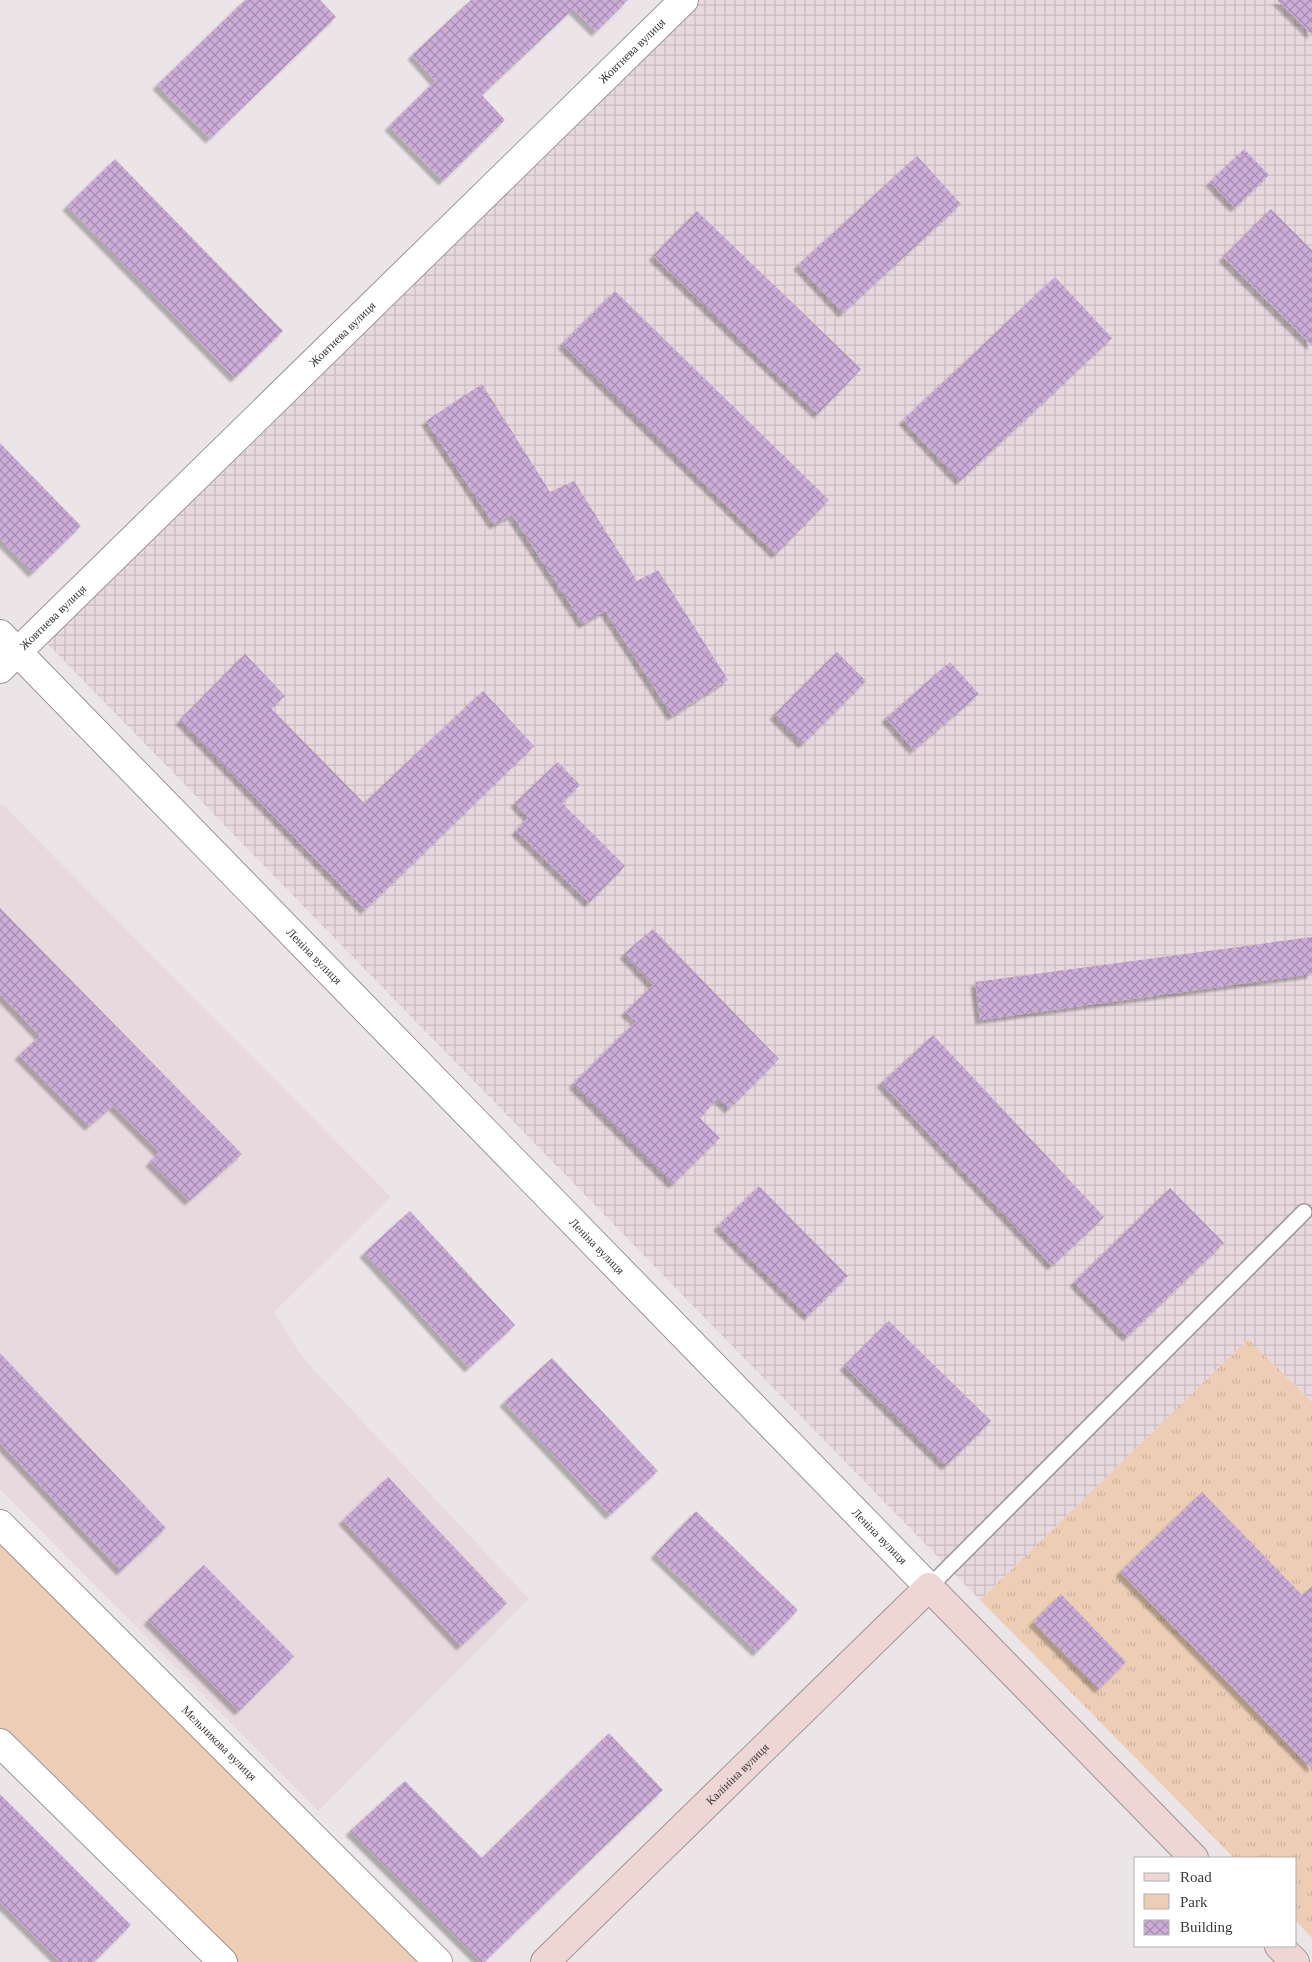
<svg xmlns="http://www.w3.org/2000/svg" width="1312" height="1962" font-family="'Times New Roman',serif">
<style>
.built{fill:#e8d9df}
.industrial{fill:url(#industrial-grid)}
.grass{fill:url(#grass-tufts)}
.park{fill:#edceb5}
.building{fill:url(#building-cross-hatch);filter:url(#shadow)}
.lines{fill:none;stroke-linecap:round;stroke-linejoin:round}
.service-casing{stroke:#9c9598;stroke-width:18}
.minor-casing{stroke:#9c9598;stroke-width:30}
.tertiary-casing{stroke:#9c9598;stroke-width:30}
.secondary-casing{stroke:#9c9598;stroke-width:30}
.service{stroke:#fff;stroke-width:15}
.minor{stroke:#fff;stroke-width:28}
.tertiary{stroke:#fff;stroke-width:28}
.secondary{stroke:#eed6d4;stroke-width:28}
.labels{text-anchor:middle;stroke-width:4.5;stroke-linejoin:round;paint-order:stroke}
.street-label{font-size:12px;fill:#3c393a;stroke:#fff}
</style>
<defs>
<pattern id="industrial-grid" width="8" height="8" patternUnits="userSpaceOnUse" patternTransform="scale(1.25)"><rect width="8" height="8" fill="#e8d9df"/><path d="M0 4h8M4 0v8" fill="none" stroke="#c8bbc0"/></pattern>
<pattern id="grass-tufts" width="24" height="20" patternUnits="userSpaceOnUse" patternTransform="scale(1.25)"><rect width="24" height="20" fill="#edceb5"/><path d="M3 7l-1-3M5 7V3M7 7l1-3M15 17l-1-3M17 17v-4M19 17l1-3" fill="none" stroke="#ccb29c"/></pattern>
<pattern id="building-cross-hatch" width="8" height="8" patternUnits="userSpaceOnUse" patternTransform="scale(1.25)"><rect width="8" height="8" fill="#ccacd8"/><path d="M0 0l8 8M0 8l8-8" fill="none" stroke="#a78db0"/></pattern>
<filter id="shadow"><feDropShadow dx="-4.5" dy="4.5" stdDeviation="1" flood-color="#0004"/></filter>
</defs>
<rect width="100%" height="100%" fill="#ece5e7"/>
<!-- built -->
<polygon class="built" points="2,804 391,1197 274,1312 303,1358 529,1599 318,1811 0,1489 0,806"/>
<!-- industrial -->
<polygon class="industrial" points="684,0 1312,0 1312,1402 1248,1339 980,1600 37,633"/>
<!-- grass -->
<polygon class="grass" points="1248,1339 1312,1402 1312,1938 1296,1921 1296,1858 1234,1858 980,1600"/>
<!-- park -->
<polygon class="park" points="0,1524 437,1962 223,1962 0,1743"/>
<!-- building -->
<g class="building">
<polygon points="245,0 320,0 336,17 210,139 157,85"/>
<polygon points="471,0 628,0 596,32 573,9 482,95 505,120 443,181 389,126 435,81 412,55"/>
<polygon points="1277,0 1312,0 1312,35"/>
<polygon points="1244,149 1269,175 1235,208 1210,182"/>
<polygon points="917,156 961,204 843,313 798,265"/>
<polygon points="115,159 283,331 235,378 67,206"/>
<polygon points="1271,209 1312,250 1312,346 1223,257"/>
<polygon points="697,211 861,369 818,414 653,256"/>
<polygon points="1055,277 1112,338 960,481 903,420"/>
<polygon points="615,291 829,500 776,554 562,344"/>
<polygon points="482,384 550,492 574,481 637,581 658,570 728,680 672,716 605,611 583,624 512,515 494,525 426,421"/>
<polygon points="0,443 81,526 33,573 0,539"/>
<polygon points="837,652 866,681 803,744 774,715"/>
<polygon points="245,654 285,696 271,708 364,803 483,691 534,746 365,910 180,720"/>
<polygon points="950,662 979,694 914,750 886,718"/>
<polygon points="558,762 580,785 562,803 625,866 589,903 516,831 528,817 515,803"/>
<polygon points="0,908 242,1154 189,1201 150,1162 159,1152 113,1106 89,1126 19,1055 40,1036 0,994"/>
<polygon points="653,929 779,1059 729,1109 718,1098 700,1118 720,1138 673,1184 573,1084 636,1021 625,1012 653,985 624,954"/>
<polygon points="1312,937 1312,974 980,1020 975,982"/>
<polygon points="933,1035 1104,1217 1052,1266 881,1083"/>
<polygon points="759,1186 848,1276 808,1316 718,1226"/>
<polygon points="1170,1188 1224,1243 1127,1337 1074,1282"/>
<polygon points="410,1211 515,1325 469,1368 364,1253"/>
<polygon points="889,1321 991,1421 946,1466 844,1366"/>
<polygon points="0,1353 166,1528 121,1571 0,1443"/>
<polygon points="552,1358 658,1471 610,1515 504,1402"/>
<polygon points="388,1477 507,1603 461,1646 343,1520"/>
<polygon points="1202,1492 1302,1595 1312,1586 1312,1769 1120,1572"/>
<polygon points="696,1511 798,1610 757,1652 655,1554"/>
<polygon points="204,1565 294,1656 239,1711 148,1620"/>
<polygon points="1061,1594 1126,1662 1099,1689 1033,1622"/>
<polygon points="609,1733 663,1790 484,1962 481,1962 350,1831 405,1781 482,1858"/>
<polygon points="0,1794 131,1925 94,1962 60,1962 0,1902"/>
</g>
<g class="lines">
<!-- service casing -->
<g class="service-casing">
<polyline id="service" points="929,1587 1304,1212"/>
</g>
<!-- minor casing -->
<g class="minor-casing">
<g id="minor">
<path id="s1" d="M0 669 684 0"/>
<path id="s2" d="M0 1524 438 1962"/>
<polyline points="0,1743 223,1962"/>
</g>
</g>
<!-- tertiary casing -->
<g class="tertiary-casing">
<g id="tertiary">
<path id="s3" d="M0 634 929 1587"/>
</g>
</g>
<!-- secondary casing -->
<g class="secondary-casing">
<g id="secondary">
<polyline points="1279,1946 1295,1962"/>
<path id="s4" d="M545 1962 929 1587 1194 1858"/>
</g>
</g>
<!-- service -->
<use href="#service" class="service"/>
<!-- minor -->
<use href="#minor" class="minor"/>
<!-- tertiary -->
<use href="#tertiary" class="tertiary"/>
<!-- secondary -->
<use href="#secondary" class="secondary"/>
</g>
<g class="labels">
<!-- street labels -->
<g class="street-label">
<text dy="4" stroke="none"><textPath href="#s1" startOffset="884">Жовтнева вулиця</textPath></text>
<text dy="4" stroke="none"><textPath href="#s1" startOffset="479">Жовтнева вулиця</textPath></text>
<text dy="4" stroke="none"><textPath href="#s1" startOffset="74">Жовтнева вулиця</textPath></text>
<text dy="4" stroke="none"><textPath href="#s3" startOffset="450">Леніна вулиця</textPath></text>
<text dy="4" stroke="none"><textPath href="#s3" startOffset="855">Леніна вулиця</textPath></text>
<text dy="4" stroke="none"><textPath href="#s3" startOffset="1260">Леніна вулиця</textPath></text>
<text dy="4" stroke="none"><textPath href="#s2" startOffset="310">Мельникова вулиця</textPath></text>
<text dy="4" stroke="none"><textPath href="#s4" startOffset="269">Калініна вулиця</textPath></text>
</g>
</g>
<!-- legend -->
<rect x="1134" y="1857" width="162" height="90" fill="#ffffff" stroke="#b1b0b0"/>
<rect x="1144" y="1873" width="25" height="8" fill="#eed6d4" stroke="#b1b0b0"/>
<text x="1180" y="1882" font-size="15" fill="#3c393a">Road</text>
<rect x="1144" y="1894" width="25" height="15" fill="#edceb5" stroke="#b1b0b0"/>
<text x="1180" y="1907" font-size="15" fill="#3c393a">Park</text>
<rect x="1144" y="1920" width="25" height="15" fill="url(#building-cross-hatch)" stroke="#b1b0b0"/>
<text x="1180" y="1932" font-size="15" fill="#3c393a">Building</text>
</svg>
